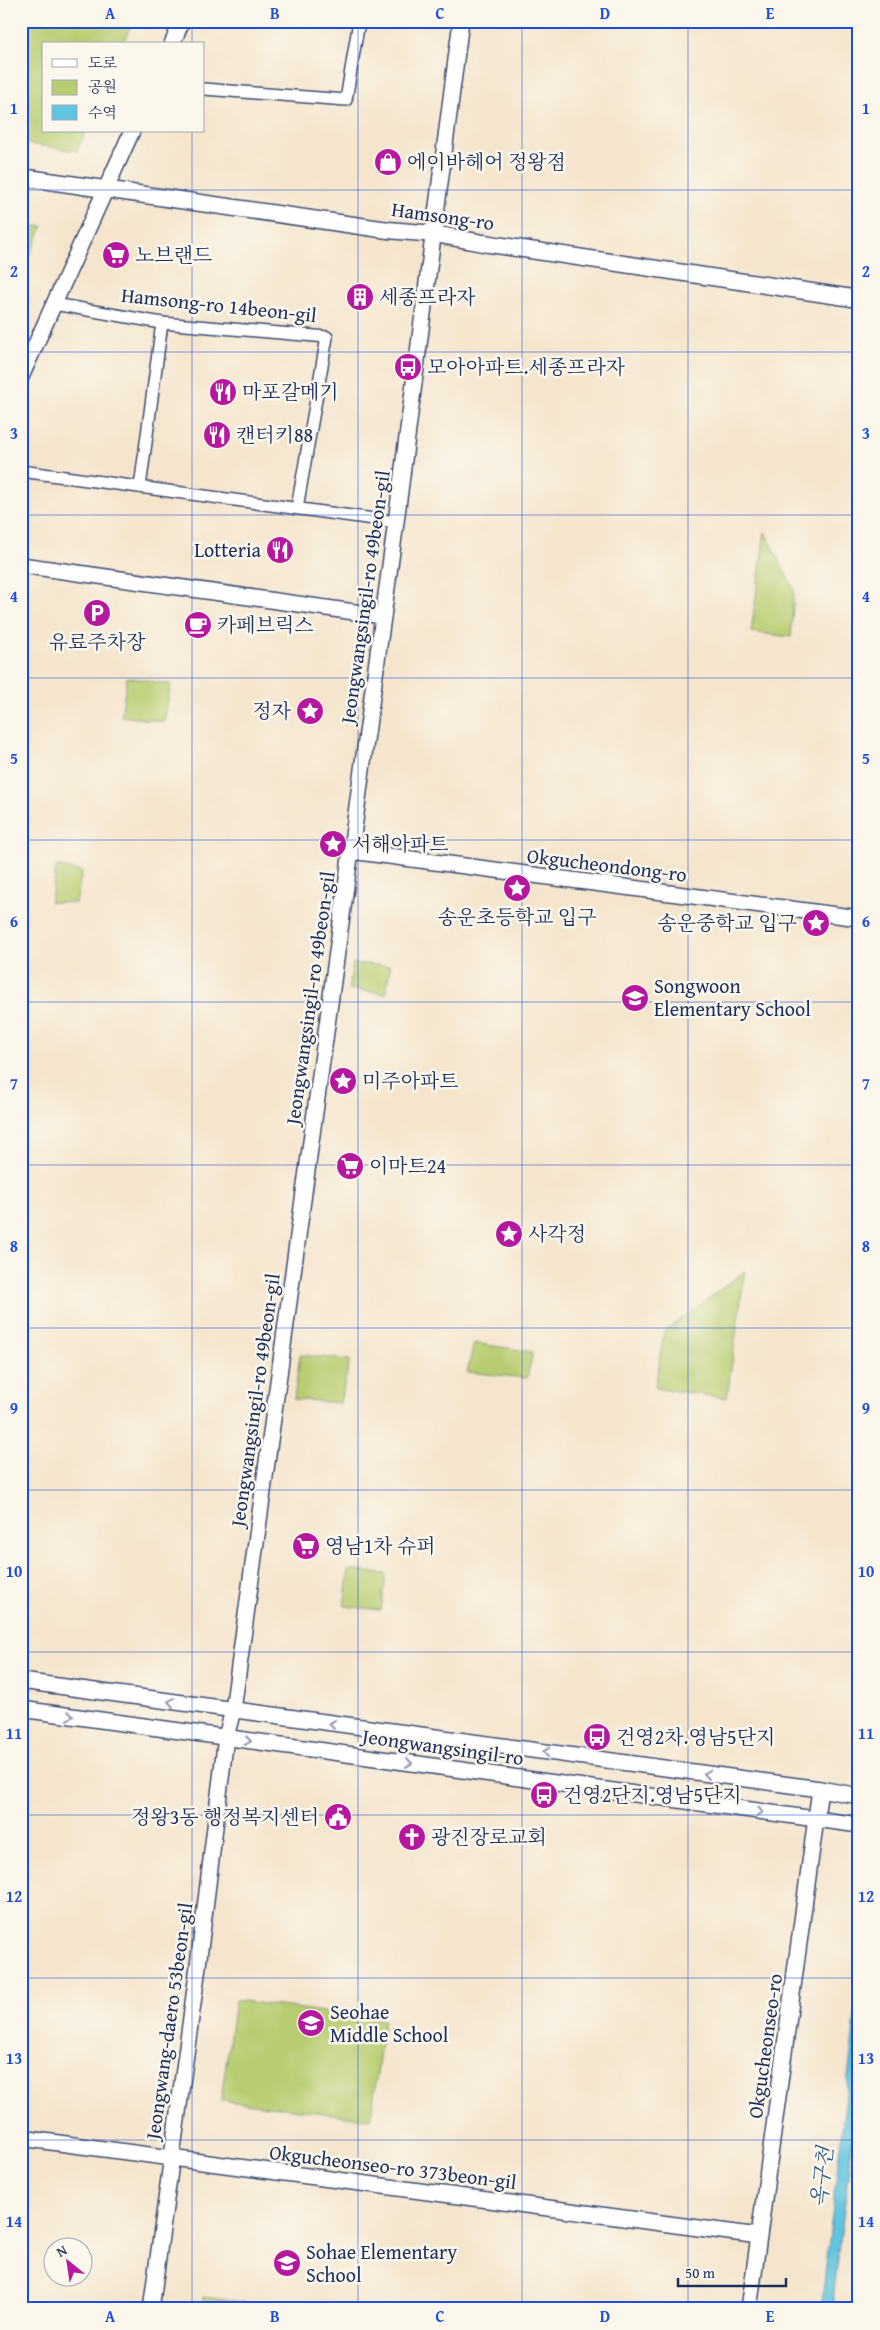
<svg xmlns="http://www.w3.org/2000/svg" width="880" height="2330" font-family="'Gentium Book Plus','Noto Serif KR',serif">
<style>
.green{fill:#b8cd71;stroke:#6a7e68}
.water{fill:#62c5e0;stroke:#3e7a9f}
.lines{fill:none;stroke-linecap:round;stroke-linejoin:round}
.minor-casing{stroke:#3c4a6f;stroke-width:14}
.tertiary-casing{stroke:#3c4a6f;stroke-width:18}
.secondary-casing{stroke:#3c4a6f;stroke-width:19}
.minor{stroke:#fff;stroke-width:11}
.tertiary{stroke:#fff;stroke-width:15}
.secondary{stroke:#fff;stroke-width:16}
.oneway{stroke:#8d97ae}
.grid{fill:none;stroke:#1d4ed8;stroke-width:1;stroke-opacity:0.55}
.labels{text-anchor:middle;stroke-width:5;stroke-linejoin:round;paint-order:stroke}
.poi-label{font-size:20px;fill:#1b2f5e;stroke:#fbf7ec;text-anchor:start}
.street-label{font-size:20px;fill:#1b2f5e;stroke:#fbf7ec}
.water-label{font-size:21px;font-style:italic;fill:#305c85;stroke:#fbf7ec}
.neatline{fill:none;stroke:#1d4ed8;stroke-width:2}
.grid-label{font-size:16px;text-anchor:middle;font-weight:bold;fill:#1d4ed8}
</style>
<rect width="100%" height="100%" fill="#fbf7ec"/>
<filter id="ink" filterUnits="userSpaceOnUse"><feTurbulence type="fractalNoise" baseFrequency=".02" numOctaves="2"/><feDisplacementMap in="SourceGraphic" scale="10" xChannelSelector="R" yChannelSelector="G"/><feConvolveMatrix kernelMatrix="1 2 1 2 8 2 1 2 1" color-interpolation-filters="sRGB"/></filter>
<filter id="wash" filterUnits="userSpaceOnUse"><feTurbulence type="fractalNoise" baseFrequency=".0096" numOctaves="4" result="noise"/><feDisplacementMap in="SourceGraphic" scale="20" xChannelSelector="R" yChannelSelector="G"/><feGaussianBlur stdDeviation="1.12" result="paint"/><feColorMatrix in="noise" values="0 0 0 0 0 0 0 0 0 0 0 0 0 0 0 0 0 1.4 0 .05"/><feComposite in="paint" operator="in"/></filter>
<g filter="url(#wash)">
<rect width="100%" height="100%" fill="#f5e5cd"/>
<!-- green -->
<g class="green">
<polygon points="21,21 133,21 123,44 44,44 44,131 86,131 77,151 21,143"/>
<polygon points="43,226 21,273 21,227"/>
<polygon points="765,532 794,590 791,637 751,632"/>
<polygon points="127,677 171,684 164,722 121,716"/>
<polygon points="57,866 82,872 76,903 50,902"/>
<polygon points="353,963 390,966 386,994 348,989"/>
<polygon points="745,1271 727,1398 655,1388 664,1332"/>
<polygon points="474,1343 533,1352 527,1378 467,1372"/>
<polygon points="300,1355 350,1360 340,1403 294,1399"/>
<polygon points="349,1570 386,1574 381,1610 344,1606"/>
<polygon points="235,2000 384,2020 371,2119 221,2100"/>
<polygon points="203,2297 294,2309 202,2309"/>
</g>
<!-- water -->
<polygon class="water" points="859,1983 859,2086 832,2309 821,2309"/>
</g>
<g filter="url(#ink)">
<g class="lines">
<!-- minor casing -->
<g class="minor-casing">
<g id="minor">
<polyline points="204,89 346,100 359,21"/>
<polyline points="54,304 162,323 327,337 297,508"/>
<polyline points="21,471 396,522"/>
<polyline points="140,487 162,323"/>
</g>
</g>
<!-- tertiary casing -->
<g class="tertiary-casing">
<g id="tertiary">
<polyline points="172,44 182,21"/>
<polyline points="21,377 132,131"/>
<polyline points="21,565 383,616"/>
<polyline points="351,851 859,918"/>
<polyline points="21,1681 820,1789 859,1796"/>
<polyline points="21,1709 859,1825"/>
<polyline points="21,2138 759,2236"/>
<polyline points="151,2309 197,1974 226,1737 233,1710 396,522 461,21"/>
<polyline points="749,2309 820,1789"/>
</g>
</g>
<!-- secondary casing -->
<g class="secondary-casing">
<polyline id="secondary" points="21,177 388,230 435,234 483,243 859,299"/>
</g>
<!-- minor -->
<use href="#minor" class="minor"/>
<!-- tertiary -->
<use href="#tertiary" class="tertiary"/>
<!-- secondary -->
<use href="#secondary" class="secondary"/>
</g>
<!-- one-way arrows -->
<defs><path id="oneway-chevron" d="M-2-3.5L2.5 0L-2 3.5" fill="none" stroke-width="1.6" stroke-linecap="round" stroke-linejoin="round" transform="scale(1.25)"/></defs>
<g class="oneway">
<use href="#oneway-chevron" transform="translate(171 1702) rotate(-172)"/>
<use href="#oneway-chevron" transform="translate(70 1716) rotate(8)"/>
<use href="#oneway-chevron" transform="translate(332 1724) rotate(-172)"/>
<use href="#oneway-chevron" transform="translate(248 1741) rotate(8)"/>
<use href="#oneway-chevron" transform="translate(546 1752) rotate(-172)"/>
<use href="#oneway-chevron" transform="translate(409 1763) rotate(8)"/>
<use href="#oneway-chevron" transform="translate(707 1774) rotate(-172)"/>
<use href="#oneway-chevron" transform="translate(760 1812) rotate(8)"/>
</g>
</g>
<!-- grid -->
<path class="grid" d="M192 21V44M358 21V2309M522 21V2309M688 21V2309M192 131V2309M21 190H859M21 352H859M21 515H859M21 678H859M21 840H859M21 1002H859M21 1165H859M21 1328H859M21 1490H859M21 1652H859M21 1815H859M21 1978H859M21 2140H859"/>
<!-- icons -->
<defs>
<g id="shop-disc" transform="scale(1.4375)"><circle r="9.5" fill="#b5179e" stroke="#fbf7ec"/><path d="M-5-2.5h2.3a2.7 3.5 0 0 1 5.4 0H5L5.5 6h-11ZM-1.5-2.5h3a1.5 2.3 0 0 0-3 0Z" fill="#fff"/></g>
<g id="supermarket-disc" transform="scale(1.4375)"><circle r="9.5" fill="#b5179e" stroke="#fbf7ec"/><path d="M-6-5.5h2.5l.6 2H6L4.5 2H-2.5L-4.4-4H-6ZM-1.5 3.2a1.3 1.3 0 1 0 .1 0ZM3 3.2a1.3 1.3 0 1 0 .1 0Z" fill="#fff"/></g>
<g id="building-disc" transform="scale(1.4375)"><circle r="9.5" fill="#b5179e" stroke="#fbf7ec"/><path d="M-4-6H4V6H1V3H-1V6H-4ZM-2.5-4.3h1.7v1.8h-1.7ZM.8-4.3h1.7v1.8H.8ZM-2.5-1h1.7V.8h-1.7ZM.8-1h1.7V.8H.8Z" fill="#fff"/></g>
<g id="bus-disc" transform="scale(1.4375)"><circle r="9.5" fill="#b5179e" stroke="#fbf7ec"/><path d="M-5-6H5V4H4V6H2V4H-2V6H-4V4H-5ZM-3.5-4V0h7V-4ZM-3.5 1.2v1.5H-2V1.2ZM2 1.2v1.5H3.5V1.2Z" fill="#fff"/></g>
<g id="restaurant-disc" transform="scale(1.4375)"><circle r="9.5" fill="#b5179e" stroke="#fbf7ec"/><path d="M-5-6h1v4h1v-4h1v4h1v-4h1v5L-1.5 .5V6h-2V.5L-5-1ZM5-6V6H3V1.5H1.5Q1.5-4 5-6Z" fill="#fff"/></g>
<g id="parking-disc" transform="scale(1.4375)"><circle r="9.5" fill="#b5179e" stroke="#fbf7ec"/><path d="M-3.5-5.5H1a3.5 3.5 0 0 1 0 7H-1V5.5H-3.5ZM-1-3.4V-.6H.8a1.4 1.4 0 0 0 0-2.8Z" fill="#fff"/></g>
<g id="cafe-disc" transform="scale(1.4375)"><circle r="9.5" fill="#b5179e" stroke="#fbf7ec"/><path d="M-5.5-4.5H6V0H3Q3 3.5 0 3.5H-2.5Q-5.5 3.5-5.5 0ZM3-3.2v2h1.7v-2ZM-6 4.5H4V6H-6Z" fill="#fff"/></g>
<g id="sight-disc" transform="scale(1.4375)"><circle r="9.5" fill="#b5179e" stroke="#fbf7ec"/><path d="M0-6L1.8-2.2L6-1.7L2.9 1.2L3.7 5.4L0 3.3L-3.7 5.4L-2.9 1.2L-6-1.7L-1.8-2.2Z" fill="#fff"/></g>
<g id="school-disc" transform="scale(1.4375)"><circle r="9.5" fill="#b5179e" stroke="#fbf7ec"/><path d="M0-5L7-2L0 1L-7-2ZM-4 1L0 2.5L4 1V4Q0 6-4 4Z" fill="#fff"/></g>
<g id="civic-disc" transform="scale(1.4375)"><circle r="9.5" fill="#b5179e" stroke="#fbf7ec"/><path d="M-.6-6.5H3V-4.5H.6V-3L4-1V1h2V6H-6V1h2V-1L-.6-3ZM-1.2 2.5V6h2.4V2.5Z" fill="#fff"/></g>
<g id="church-disc" transform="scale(1.4375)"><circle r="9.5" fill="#b5179e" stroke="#fbf7ec"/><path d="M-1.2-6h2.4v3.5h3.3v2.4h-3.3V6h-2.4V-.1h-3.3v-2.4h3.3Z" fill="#fff"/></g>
</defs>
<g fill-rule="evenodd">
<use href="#shop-disc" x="388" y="162"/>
<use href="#supermarket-disc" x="116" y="255"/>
<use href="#building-disc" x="360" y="297"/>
<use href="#bus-disc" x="408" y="367"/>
<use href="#restaurant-disc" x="223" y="392"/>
<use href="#restaurant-disc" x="217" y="435"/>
<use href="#restaurant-disc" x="280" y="550"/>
<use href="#parking-disc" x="97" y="613"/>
<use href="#cafe-disc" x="198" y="625"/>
<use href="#sight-disc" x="310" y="711"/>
<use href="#sight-disc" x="333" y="844"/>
<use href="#sight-disc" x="517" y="888"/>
<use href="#sight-disc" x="816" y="923"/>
<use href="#school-disc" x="635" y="998"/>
<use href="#sight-disc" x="343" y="1081"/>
<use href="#supermarket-disc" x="350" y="1166"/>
<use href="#sight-disc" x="509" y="1234"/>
<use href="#supermarket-disc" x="306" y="1546"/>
<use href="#bus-disc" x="597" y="1737"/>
<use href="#bus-disc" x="544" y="1795"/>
<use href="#civic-disc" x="338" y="1817"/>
<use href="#church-disc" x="412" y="1837"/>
<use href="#school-disc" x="311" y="2023"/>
<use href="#school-disc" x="287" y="2263"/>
</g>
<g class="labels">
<!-- poi labels -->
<g class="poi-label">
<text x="407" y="169">에이바헤어 정왕점</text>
<text x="135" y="262">노브랜드</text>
<text x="379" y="304">세종프라자</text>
<text x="427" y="374">모아아파트.세종프라자</text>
<text x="242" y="399">마포갈메기</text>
<text x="236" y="442">캔터키88</text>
<text x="261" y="557" text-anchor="end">Lotteria</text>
<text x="217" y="632">카페브릭스</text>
<text x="97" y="649" text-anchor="middle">유료주차장</text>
<text x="291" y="718" text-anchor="end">정자</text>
<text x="352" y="851">서해아파트</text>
<text x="517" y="924" text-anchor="middle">송운초등학교 입구</text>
<text x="797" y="930" text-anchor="end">송운중학교 입구</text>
<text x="654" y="993">Songwoon<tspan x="654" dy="23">Elementary School</tspan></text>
<text x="362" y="1088">미주아파트</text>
<text x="369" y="1173">이마트24</text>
<text x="528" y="1241">사각정</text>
<text x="325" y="1553">영남1차 슈퍼</text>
<text x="616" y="1744">건영2차.영남5단지</text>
<text x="563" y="1802">건영2단지.영남5단지</text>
<text x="319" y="1824" text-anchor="end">정왕3동 행정복지센터</text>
<text x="431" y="1844">광진장로교회</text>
<text x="330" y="2019">Seohae<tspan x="330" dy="23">Middle School</tspan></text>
<text x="306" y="2259">Sohae Elementary<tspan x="306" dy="23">School</tspan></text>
</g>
<!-- street labels -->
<g class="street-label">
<text transform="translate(443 216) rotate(8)" y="7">Hamsong-ro</text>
<text transform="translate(219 305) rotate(6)" y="7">Hamsong-ro 14beon-gil</text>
<text transform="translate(365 597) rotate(-82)" y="7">Jeongwangsingil-ro 49beon-gil</text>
<text transform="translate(607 865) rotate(7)" y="7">Okgucheondong-ro</text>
<text transform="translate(310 998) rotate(-82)" y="7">Jeongwangsingil-ro 49beon-gil</text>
<text transform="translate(255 1400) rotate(-82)" y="7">Jeongwangsingil-ro 49beon-gil</text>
<text transform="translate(443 1747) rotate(8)" y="7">Jeongwangsingil-ro</text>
<text transform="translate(169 2021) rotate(-82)" y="7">Jeongwang-daero 53beon-gil</text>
<text transform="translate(765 2046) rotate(-82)" y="7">Okgucheonseo-ro</text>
<text transform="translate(393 2167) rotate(7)" y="7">Okgucheonseo-ro 373beon-gil</text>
</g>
<!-- water labels -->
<g class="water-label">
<text transform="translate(822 2177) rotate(-83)" y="7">옥구천</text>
</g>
</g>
<!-- margin -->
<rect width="880" height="2330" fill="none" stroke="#fbf7ec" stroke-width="55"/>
<!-- legend -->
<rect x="42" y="42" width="162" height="90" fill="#fbf7ec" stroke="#a1a7b3"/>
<rect x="52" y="59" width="25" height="8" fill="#ffffff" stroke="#a1a7b3"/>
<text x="88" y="68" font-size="15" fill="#1b2f5e">도로</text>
<rect x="52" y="80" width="25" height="15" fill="#b8cd71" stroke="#a1a7b3"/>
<text x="88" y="92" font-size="15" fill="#1b2f5e">공원</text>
<rect x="52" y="105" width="25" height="15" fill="#62c5e0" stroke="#a1a7b3"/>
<text x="88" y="118" font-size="15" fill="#1b2f5e">수역</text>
<!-- north arrow -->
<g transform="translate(68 2262) rotate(330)"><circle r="24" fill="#fbf7ec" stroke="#a1a7b3"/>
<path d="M0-4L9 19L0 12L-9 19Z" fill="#b5179e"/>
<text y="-8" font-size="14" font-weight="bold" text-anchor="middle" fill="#1b2f5e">N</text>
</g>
<!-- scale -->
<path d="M678 2278v8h108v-8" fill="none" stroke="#1b2f5e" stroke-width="2.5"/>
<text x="685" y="2278" font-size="15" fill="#1b2f5e" stroke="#fbf7ec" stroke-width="4" paint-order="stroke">50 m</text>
<rect x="28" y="28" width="824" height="2274" class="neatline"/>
<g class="grid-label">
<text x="110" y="19">A</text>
<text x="275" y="19">B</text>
<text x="440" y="19">C</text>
<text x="605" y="19">D</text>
<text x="770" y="19">E</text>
<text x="14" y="114">1</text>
<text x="866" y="114">1</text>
<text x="14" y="277">2</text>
<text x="866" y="277">2</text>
<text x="14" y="439">3</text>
<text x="866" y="439">3</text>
<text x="14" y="602">4</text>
<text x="866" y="602">4</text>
<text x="14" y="764">5</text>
<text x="866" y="764">5</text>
<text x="14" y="927">6</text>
<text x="866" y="927">6</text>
<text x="14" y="1089">7</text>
<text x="866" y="1089">7</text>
<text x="14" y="1252">8</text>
<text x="866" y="1252">8</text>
<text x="14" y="1414">9</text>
<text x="866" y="1414">9</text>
<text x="14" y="1577">10</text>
<text x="866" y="1577">10</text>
<text x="14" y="1739">11</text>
<text x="866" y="1739">11</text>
<text x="14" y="1902">12</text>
<text x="866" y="1902">12</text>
<text x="14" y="2064">13</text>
<text x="866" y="2064">13</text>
<text x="14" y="2227">14</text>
<text x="866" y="2227">14</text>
<text x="110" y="2322">A</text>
<text x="275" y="2322">B</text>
<text x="440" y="2322">C</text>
<text x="605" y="2322">D</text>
<text x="770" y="2322">E</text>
</g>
</svg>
